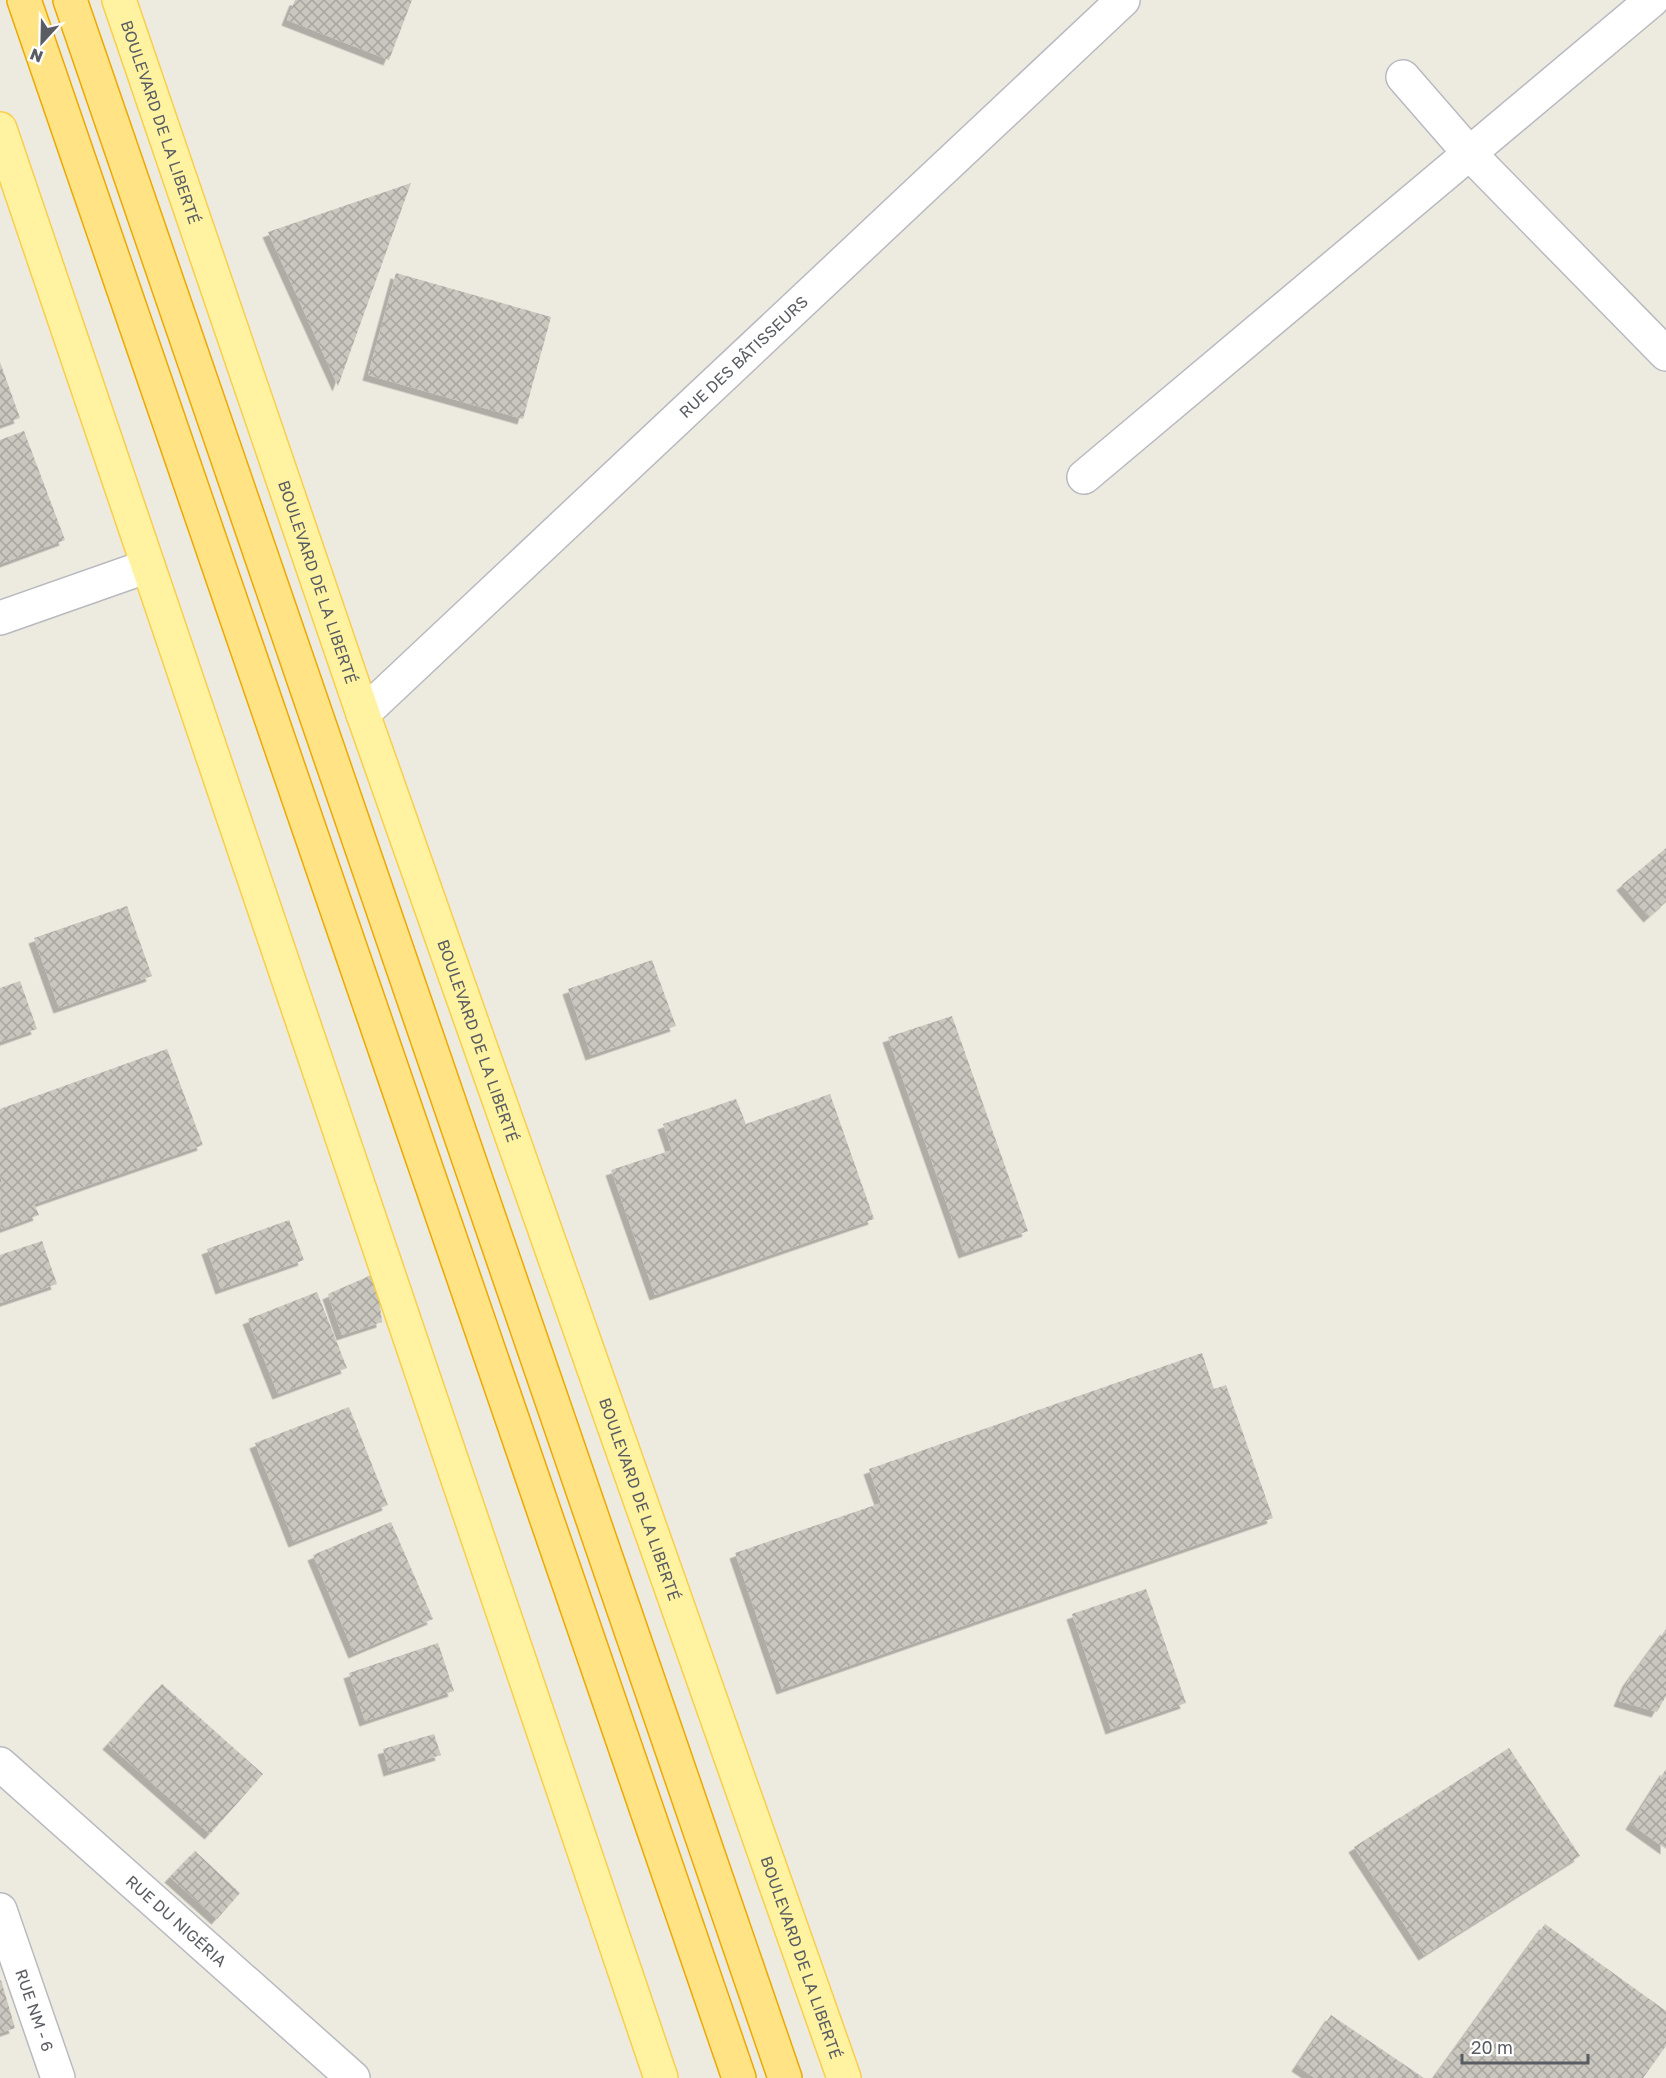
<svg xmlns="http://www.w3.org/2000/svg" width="1666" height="2078" font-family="'Golos Text',sans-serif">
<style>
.building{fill:url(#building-cross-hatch);filter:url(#shadow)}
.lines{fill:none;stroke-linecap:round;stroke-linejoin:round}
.minor-casing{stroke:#b8bac0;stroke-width:36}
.major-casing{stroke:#f9ce4c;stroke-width:36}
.highway-casing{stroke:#eca900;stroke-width:36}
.minor{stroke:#fff;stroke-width:33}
.major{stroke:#fff3a2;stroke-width:33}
.highway{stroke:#ffe384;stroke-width:33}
.labels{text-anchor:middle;stroke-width:4.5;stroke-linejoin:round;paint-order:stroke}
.street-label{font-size:16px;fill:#595c62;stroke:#fff}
</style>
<defs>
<pattern id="building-cross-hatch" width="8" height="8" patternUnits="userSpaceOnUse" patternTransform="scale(1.5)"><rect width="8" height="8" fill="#cac7bf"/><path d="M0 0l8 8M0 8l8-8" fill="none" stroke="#a7a59f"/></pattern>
<filter id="shadow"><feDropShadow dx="-5.5" dy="5.5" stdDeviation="0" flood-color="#0004"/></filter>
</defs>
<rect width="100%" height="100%" fill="#edeae0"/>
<!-- building -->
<g class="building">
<polygon points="295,0 412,0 389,60 287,20"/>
<polygon points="411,183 338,386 268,232"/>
<polygon points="396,273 551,317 523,419 368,375"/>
<polygon points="0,362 20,418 0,425"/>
<polygon points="24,431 65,540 0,564 0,440"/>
<polygon points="1666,848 1666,902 1649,917 1622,885"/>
<polygon points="127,906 152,976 59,1008 34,938"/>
<polygon points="652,960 676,1026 591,1055 568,989"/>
<polygon points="20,981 37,1029 0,1042 0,988"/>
<polygon points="952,1016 1028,1231 964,1253 888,1037"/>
<polygon points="167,1049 203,1145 34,1204 39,1215 1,1229 0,1183 2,1182 0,1175 0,1109"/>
<polygon points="830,1094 874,1219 655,1295 611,1170 672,1150 663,1124 736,1099 746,1124"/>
<polygon points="289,1220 304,1260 221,1289 207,1249"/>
<polygon points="42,1241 57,1284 0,1303 0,1255"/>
<polygon points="376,1273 382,1322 342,1335 328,1294"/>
<polygon points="317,1292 347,1368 278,1394 248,1319"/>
<polygon points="1202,1353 1214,1389 1226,1385 1273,1518 782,1689 735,1553 881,1503 869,1469"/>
<polygon points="349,1407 388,1505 294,1542 255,1443"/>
<polygon points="391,1522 433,1619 354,1653 313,1555"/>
<polygon points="1146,1589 1186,1703 1111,1729 1072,1614"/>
<polygon points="1666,1629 1666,1696 1657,1712 1619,1701 1628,1681"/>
<polygon points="438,1643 454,1691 365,1721 349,1673"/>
<polygon points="162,1684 263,1774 210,1834 108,1744"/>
<polygon points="434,1734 441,1755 389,1771 383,1749"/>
<polygon points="1509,1748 1580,1856 1424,1955 1354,1847"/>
<polygon points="1666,1769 1666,1849 1631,1824"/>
<polygon points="195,1851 240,1893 217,1919 170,1877"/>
<polygon points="1545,1924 1666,2011 1666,2046 1643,2078 1440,2078 1436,2075"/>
<polygon points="1,1980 15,2028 0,2033 0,1981"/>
<polygon points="1331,2015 1424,2078 1315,2078 1297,2066"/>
</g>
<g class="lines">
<!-- minor casing -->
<g class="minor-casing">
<g id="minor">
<polyline points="1403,77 1470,154 1666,354"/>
<polyline points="1084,477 1652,0"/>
<polyline points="0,618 148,566"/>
<path id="s1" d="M363 714 1123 0"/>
<path id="s2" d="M0 1764 353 2078"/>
<path id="s3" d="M0 1910 58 2078"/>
</g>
</g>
<!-- major casing -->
<g class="major-casing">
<g id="major">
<path id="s4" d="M119 0 363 714 844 2078"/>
<polyline points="0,129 661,2078"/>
</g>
</g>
<!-- highway casing -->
<g class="highway-casing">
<g id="highway">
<polyline points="24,0 739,2078"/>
<polyline points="70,0 785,2078"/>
</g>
</g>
<!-- minor -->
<use href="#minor" class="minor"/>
<!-- major -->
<use href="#major" class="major"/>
<!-- highway -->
<use href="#highway" class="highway"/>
</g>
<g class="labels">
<!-- street labels -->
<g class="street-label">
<text dy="6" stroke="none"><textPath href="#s4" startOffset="129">BOULEVARD DE LA LIBERTÉ</textPath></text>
<text dy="6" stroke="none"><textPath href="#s1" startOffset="522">RUE DES BÂTISSEURS</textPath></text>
<text dy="6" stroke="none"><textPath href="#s4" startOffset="615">BOULEVARD DE LA LIBERTÉ</textPath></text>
<text dy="6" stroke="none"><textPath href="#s4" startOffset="1101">BOULEVARD DE LA LIBERTÉ</textPath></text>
<text dy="6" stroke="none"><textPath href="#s4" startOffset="1587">BOULEVARD DE LA LIBERTÉ</textPath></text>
<text dy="6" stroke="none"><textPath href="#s2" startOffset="236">RUE DU NIGÉRIA</textPath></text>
<text dy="6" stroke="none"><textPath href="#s4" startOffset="2073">BOULEVARD DE LA LIBERTÉ</textPath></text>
<text dy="6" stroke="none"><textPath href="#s3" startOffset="106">RUE NM - 6</textPath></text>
</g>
</g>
<!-- north arrow -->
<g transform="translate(42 42) rotate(202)" stroke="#ffffff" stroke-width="4.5" paint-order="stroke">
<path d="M0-4.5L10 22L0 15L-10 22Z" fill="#595c62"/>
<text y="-9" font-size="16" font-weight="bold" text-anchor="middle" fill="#595c62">N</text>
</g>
<!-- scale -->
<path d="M1462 2054v9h126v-9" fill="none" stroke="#595c62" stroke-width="3"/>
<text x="1471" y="2054" font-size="18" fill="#595c62" stroke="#ffffff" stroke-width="4.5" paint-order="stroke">20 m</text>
</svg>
